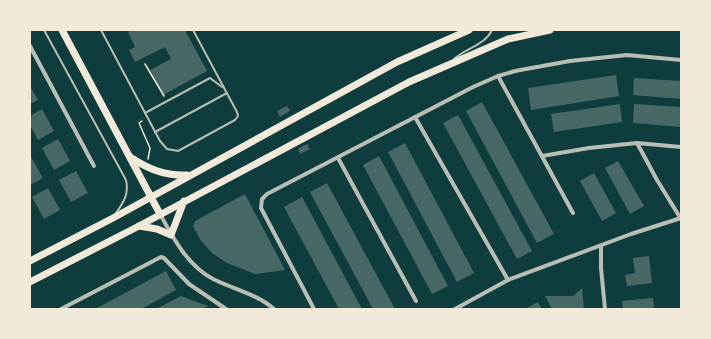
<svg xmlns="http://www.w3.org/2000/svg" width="711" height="339" font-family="'PT Sans Narrow',sans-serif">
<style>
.building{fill:#486865}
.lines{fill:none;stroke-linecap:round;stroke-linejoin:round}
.path{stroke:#f1e9da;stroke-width:1.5}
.service{stroke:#b8beb3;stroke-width:2}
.minor{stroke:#b8beb3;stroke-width:4}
.primary{stroke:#f1e9da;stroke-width:7}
</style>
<rect width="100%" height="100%" fill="#0f3d3e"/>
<!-- building -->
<g class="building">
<polygon points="132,30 185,30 207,71 163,95 150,70 171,59 165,47 135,62 129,50 135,47 128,32"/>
<polygon points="616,75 619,96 531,110 528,88"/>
<polygon points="634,78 681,81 681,99 633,95"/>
<polygon points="30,86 38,100 30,104"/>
<polygon points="482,102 554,234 537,243 466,111"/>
<polygon points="620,104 622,122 554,132 551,114"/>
<polygon points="634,104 681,107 681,127 633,123"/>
<polygon points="287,106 290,111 280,117 277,111"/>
<polygon points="42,109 54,131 38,140 30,125 30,116"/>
<polygon points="458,115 532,251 517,259 443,123"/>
<polygon points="58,139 70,161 54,170 42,148"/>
<polygon points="405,143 474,273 457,282 388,152"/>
<polygon points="307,144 310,149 300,154 298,149"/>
<polygon points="30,155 43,178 30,185"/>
<polygon points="379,156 448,286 432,294 363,165"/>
<polygon points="618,161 644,206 630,214 605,168"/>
<polygon points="76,171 88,193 71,202 59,180"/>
<polygon points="594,173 616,213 602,221 580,181"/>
<polygon points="327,183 395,309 373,309 310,192"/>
<polygon points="48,188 60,210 44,219 32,197"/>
<polygon points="245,194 285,270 255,274 227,263 212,253 201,241 193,226 195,221"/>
<polygon points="302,197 362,309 339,309 284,207"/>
<polygon points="649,256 652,283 627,286 625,275 635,273 633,258"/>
<polygon points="166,271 176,290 141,309 95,309"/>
<polygon points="582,288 584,309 552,309 545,296 573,296"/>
<polygon points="181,296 208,306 202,309 156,309"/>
<polygon points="653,298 654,309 623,309 622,301"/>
<polygon points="538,302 542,309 525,309"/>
</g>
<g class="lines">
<!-- path -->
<g class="path">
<polyline points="145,64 164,96"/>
<polyline points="142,121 139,123 150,148 148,159"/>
</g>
<!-- service -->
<g class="service">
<path d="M44 30 126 180C129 194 124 202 116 213"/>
<polyline points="101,30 160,141 167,149 178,151 235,120 238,116 237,112 193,30"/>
<polyline points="495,30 510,30"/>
<path d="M454 59C466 48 485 45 492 30"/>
<polyline points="145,113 210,78 222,87"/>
<polyline points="155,132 227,93"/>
</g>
<!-- minor -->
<g class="minor">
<polyline points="30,46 94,166"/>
<polyline points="498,76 573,213"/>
<polyline points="415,117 508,280"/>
<polyline points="637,143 657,180 681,219"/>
<polyline points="542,156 589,148 637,143 681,147"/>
<polyline points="338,158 416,301"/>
<path d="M160 214C173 238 188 266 213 279 233 289 257 294 274 309"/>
<polyline points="601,246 601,268 605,309"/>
<polyline points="61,309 161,257 164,258 189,284 226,309"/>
<polyline points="314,309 261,208 262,199 267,194 473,87 498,76 515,71 570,61 627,55 681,60"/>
<polyline points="455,309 508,280 631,234 681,218"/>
</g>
<!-- primary -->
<g class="primary">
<polyline points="62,30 160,214"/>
<path d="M130 157C148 169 165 176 187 175"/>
<polyline points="139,226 157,229 171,235 184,201"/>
<polyline points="30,261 113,218 397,62 469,30"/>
<polyline points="30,282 139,226 409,82 508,39 550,30"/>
</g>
</g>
<!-- border -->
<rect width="711" height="339" fill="none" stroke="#f1e9da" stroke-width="62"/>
</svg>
